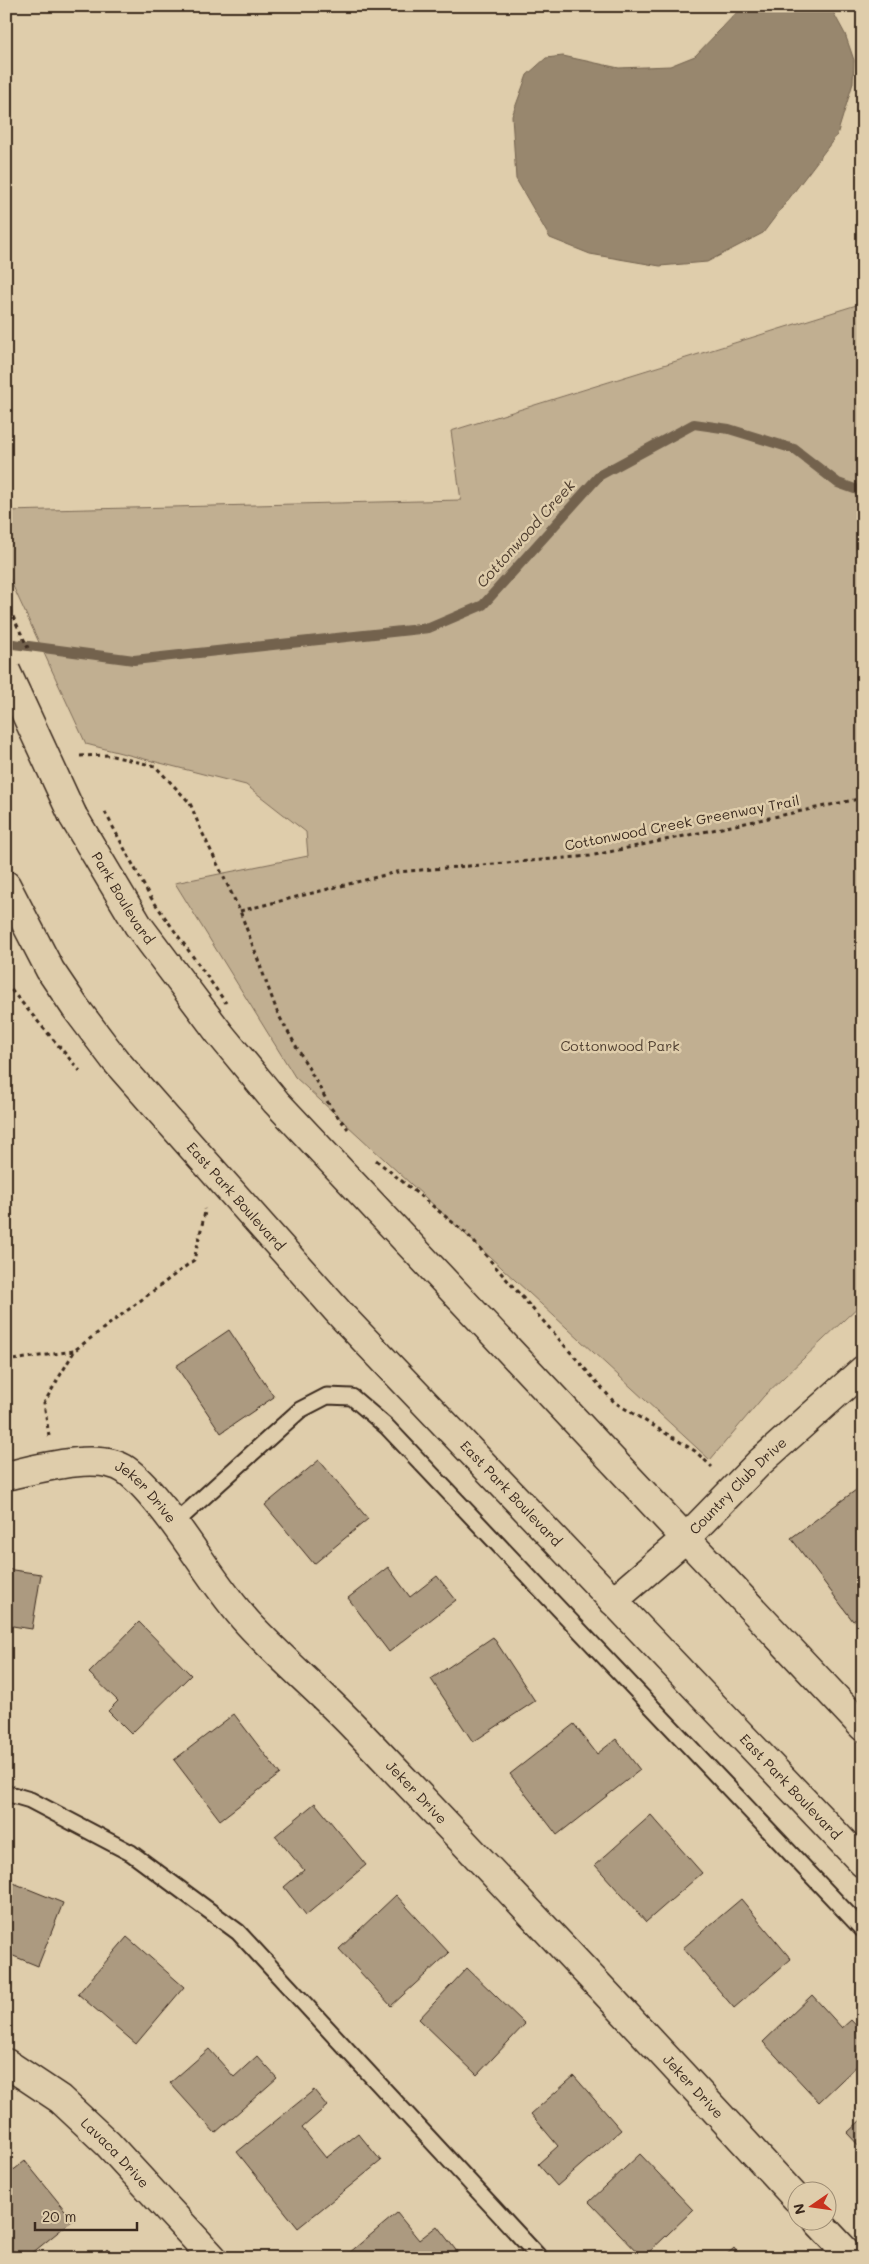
<svg xmlns="http://www.w3.org/2000/svg" width="869" height="2264" font-family="Mali,sans-serif">
<style>
.green{fill:#c1af91;stroke:#7e6c58}
.water{fill:#98876e;stroke:#73624e}
.lines{fill:none;stroke-linecap:round;stroke-linejoin:round}
.stream{stroke:#73624e;stroke-width:10}
.building{fill:#ac9a80;stroke:#3b2a1e}
.service-casing{stroke:#3b2a1e;stroke-width:19}
.minor-casing{stroke:#3b2a1e;stroke-width:31}
.tertiary-casing{stroke:#3b2a1e;stroke-width:31}
.secondary-casing{stroke:#3b2a1e;stroke-width:31}
.path{stroke:#3b2a1e;stroke-width:3;stroke-dasharray:4 4;stroke-linecap:butt}
.service{stroke:#dfcdab;stroke-width:15}
.minor{stroke:#dfcdab;stroke-width:28}
.tertiary{stroke:#dfcdab;stroke-width:28}
.secondary{stroke:#dfcdab;stroke-width:28}
.secondary-bridge-casing{stroke:#3b2a1e;stroke-width:31;stroke-linecap:butt}
.path-bridge{stroke:#3b2a1e;stroke-width:3;stroke-dasharray:4 4;stroke-linecap:butt}
.secondary-bridge{stroke:#dfcdab;stroke-width:28}
.labels{text-anchor:middle;stroke-width:5;stroke-linejoin:round;paint-order:stroke}
.street-label{font-size:14px;fill:#3b2a1e;stroke:#dfcdab}
.park-label{font-size:14px;fill:#4f3e2f;stroke:#dfcdab}
.water-label{font-size:15px;font-style:italic;fill:#4e3d2e;stroke:#dfcdab}
</style>
<rect width="100%" height="100%" fill="#dfcdab"/>
<filter id="ink" filterUnits="userSpaceOnUse"><feTurbulence type="fractalNoise" baseFrequency=".02" numOctaves="2"/><feDisplacementMap in="SourceGraphic" scale="10" xChannelSelector="R" yChannelSelector="G"/><feConvolveMatrix kernelMatrix="1 2 1 2 8 2 1 2 1" color-interpolation-filters="sRGB"/></filter>
<g filter="url(#ink)">
<!-- green -->
<polygon class="green" points="863,303 863,1302 764,1396 710,1460 295,1077 175,883 308,856 306,832 246,785 86,744 6,571 6,511 461,500 451,431"/>
<!-- water -->
<polygon class="water" points="743,6 827,6 832,10 845,34 854,60 853,83 837,135 763,233 707,262 660,266 590,254 550,238 516,179 512,116 527,75 546,58 563,56 619,68 670,66 695,56"/>
<g class="lines">
<!-- stream -->
<polyline class="stream" points="6,643 134,660 429,628 483,605 600,475 694,424 729,429 794,449 838,483 863,492"/>
</g>
<!-- building -->
<g class="building">
<polygon points="229,1330 274,1397 221,1433 176,1366"/>
<polygon points="319,1460 368,1519 314,1564 265,1505"/>
<polygon points="856,1490 863,1500 863,1614 853,1621 791,1538"/>
<polygon points="388,1567 410,1597 437,1576 456,1600 389,1652 348,1598"/>
<polygon points="6,1569 41,1574 32,1629 6,1625"/>
<polygon points="139,1622 191,1675 131,1734 108,1711 118,1701 89,1673"/>
<polygon points="493,1637 535,1701 473,1742 431,1679"/>
<polygon points="234,1714 280,1774 220,1820 174,1760"/>
<polygon points="574,1724 597,1754 616,1739 640,1770 557,1835 510,1774"/>
<polygon points="315,1803 366,1865 306,1915 284,1887 304,1870 275,1836"/>
<polygon points="651,1815 702,1873 646,1922 595,1865"/>
<polygon points="6,1880 63,1903 38,1966 6,1953"/>
<polygon points="396,1895 449,1953 391,2006 339,1949"/>
<polygon points="741,1899 791,1959 734,2008 683,1948"/>
<polygon points="127,1937 184,1987 136,2044 78,1994"/>
<polygon points="467,1968 525,2024 477,2075 419,2019"/>
<polygon points="812,1995 842,2028 851,2020 863,2033 863,2060 819,2102 763,2042"/>
<polygon points="209,2049 234,2077 257,2056 277,2078 215,2133 170,2083"/>
<polygon points="574,2076 621,2130 557,2186 538,2164 558,2146 531,2114"/>
<polygon points="314,2090 327,2106 302,2128 326,2158 358,2133 381,2161 298,2228 237,2152"/>
<polygon points="863,2118 863,2150 847,2133"/>
<polygon points="640,2154 693,2210 643,2258 589,2202"/>
<polygon points="25,2161 73,2220 26,2258 6,2258 6,2176"/>
<polygon points="397,2213 419,2240 437,2226 462,2258 343,2258"/>
<polygon points="734,2248 742,2258 723,2258"/>
<polygon points="107,2249 116,2258 99,2258"/>
</g>
<g class="lines">
<!-- service casing -->
<g class="service-casing">
<g id="service">
<polyline points="175,1523 300,1410 327,1396 352,1397 387,1427 863,1930"/>
<polyline points="6,1793 30,1800 131,1853 238,1932 540,2258"/>
</g>
</g>
<!-- minor casing -->
<g class="minor-casing">
<g id="minor">
<path id="s1" d="M6 1476C36 1469 99 1451 126 1470 140 1480 151 1494 161 1506 192 1544 215 1587 248 1623 282 1660 321 1692 356 1729 504 1884 651 2040 796 2198"/>
<path id="s2" d="M6 2063 60 2099 108 2144 213 2258"/>
<polyline points="818,2222 852,2258"/>
</g>
</g>
<!-- tertiary casing -->
<g class="tertiary-casing">
<g id="tertiary">
<path id="s3" d="M613 1601 686 1538 759 1463 863 1370"/>
</g>
</g>
<!-- secondary casing -->
<g class="secondary-casing">
<g id="secondary">
<path id="s4" d="M73 816 138 925 220 1034 276 1102 863 1727"/>
<path id="s5" d="M6 885 50 970 75 1007 115 1060 166 1118 341 1315 863 1863"/>
</g>
</g>
<!-- path -->
<g class="path">
<polyline points="6,409 10,430 6,443"/>
<polyline points="80,756 108,755 155,766 190,803 200,828 240,911 278,1014 331,1108 348,1129"/>
<polyline points="240,911 397,872 590,856 863,798"/>
<polyline points="6,984 80,1071"/>
<polyline points="376,1160 467,1234 614,1402 695,1451 712,1467"/>
<polyline points="6,1361 74,1351"/>
<polyline points="49,1436 44,1403 75,1350 194,1260 205,1212 204,1209"/>
</g>
<!-- service -->
<use href="#service" class="service"/>
<!-- minor -->
<use href="#minor" class="minor"/>
<!-- tertiary -->
<use href="#tertiary" class="tertiary"/>
<!-- secondary -->
<use href="#secondary" class="secondary"/>
<!-- secondary-bridge casing -->
<g class="secondary-bridge-casing">
<polyline id="secondary-bridge" points="6,671 73,816"/>
</g>
<!-- path-bridge -->
<g class="path-bridge">
<polyline points="6,602 28,648"/>
<polyline points="105,812 149,895 226,1003"/>
</g>
<!-- secondary-bridge -->
<use href="#secondary-bridge" class="secondary-bridge"/>
</g>
</g>
<g class="labels">
<!-- street labels -->
<g class="street-label">
<text transform="translate(682 823) rotate(-11)" y="5">Cottonwood Creek Greenway Trail</text>
<text dy="5" stroke="none"><textPath href="#s4" startOffset="96">Park Boulevard</textPath></text>
<text dy="5" stroke="none"><textPath href="#s5" startOffset="389">East Park Boulevard</textPath></text>
<text dy="5" stroke="none"><textPath href="#s3" startOffset="170">Country Club Drive</textPath></text>
<text dy="5" stroke="none"><textPath href="#s5" startOffset="794">East Park Boulevard</textPath></text>
<text dy="5" stroke="none"><textPath href="#s1" startOffset="152">Jeker Drive</textPath></text>
<text dy="5" stroke="none"><textPath href="#s5" startOffset="1199">East Park Boulevard</textPath></text>
<text dy="5" stroke="none"><textPath href="#s1" startOffset="558">Jeker Drive</textPath></text>
<text dy="5" stroke="none"><textPath href="#s1" startOffset="962">Jeker Drive</textPath></text>
<text dy="5" stroke="none"><textPath href="#s2" startOffset="142">Lavaca Drive</textPath></text>
</g>
<!-- park labels -->
<g class="park-label">
<text x="620" y="1051">Cottonwood Park</text>
</g>
<!-- water labels -->
<g class="water-label">
<text transform="translate(526 534) rotate(-48)" y="5">Cottonwood Creek</text>
</g>
</g>
<!-- margin -->
<rect width="869" height="2264" fill="none" stroke="#dfcdab" stroke-width="25"/>
<rect x="12" y="12" width="844" height="2239" fill="none" stroke="#3b2a1e" stroke-width="2" filter="url(#ink)"/>
<!-- north arrow -->
<g transform="translate(812 2206) rotate(257)"><circle r="24" fill="#dfcdab" stroke="#9d8c73"/>
<path d="M0-4L9 19L0 12L-9 19Z" fill="#c8321e"/>
<text y="-8" font-size="14" font-weight="bold" text-anchor="middle" fill="#3b2a1e">N</text>
</g>
<!-- scale -->
<path d="M35 2222v8h102v-8" fill="none" stroke="#3b2a1e" stroke-width="2.5"/>
<text x="42" y="2222" font-size="15" fill="#3b2a1e" stroke="#dfcdab" stroke-width="4" paint-order="stroke">20 m</text>
</svg>
